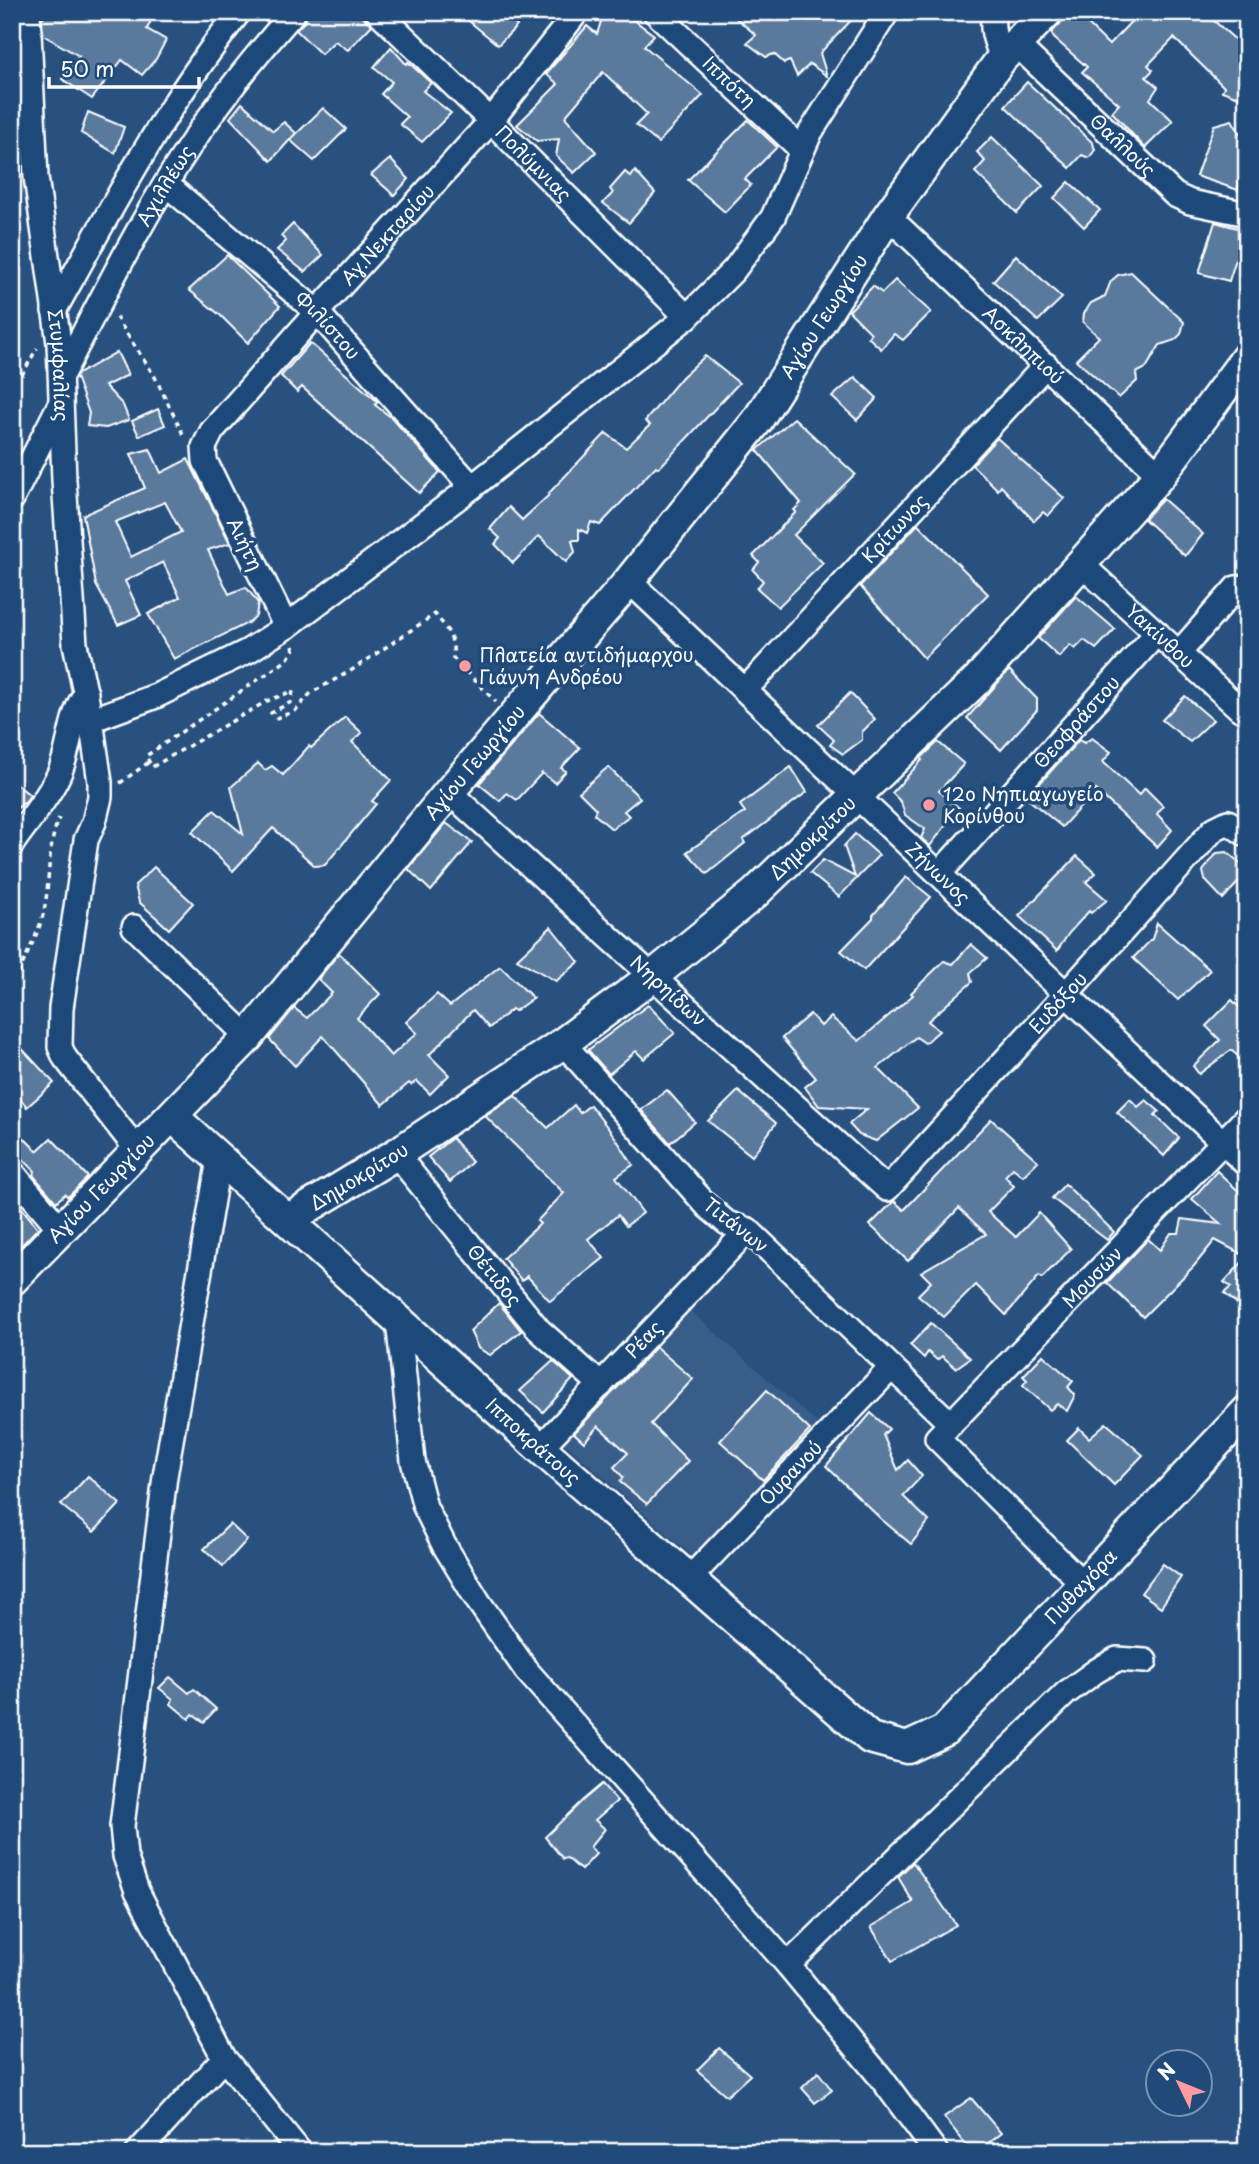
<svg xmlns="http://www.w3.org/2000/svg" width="1259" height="2164" font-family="'Playpen Sans',sans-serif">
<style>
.built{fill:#375d88}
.building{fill:#5a7a9d;stroke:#fff;stroke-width:2;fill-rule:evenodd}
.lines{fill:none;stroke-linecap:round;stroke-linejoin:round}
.minor-casing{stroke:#fff;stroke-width:28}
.tertiary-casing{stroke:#fff;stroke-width:35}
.path{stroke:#fff;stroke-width:3.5;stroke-dasharray:5 5;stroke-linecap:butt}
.minor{stroke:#1f4a7a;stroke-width:23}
.tertiary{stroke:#1f4a7a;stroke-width:30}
.poi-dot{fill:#ff9aa2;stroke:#1f4a7a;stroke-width:2.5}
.labels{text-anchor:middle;stroke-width:7;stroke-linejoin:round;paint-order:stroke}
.street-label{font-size:19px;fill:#fff;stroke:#1f4a7a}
.poi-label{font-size:19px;fill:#fff;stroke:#1f4a7a;text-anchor:start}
</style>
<rect width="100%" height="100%" fill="#28517f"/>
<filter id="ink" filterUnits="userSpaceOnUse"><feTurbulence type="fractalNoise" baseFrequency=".0143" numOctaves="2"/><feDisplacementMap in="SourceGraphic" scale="14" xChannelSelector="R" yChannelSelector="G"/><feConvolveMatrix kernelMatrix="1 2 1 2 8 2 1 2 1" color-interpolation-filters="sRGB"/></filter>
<g filter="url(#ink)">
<!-- built -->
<polygon class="built" points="687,1308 824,1429 697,1560 561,1440"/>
<!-- building -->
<g class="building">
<polygon points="46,12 155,12 147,29 166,40 156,59 142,75 122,60 92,99 62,79 79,56 43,35 42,19"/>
<polygon points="357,12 372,25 348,50 335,41 321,54 296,30 305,21 308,12"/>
<polygon points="458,12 502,12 517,26 498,45"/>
<polygon points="604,12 623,12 654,35 644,46 703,95 658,143 636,125 647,114 603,72 565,117 596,152 574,173 556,156 559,139 537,141 517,125 558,84 546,74 587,26 597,34"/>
<polygon points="729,12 859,12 820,53 827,76 810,64 797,76 790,61 784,63 774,54 766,57 747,43 756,35"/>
<polygon points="1064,12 1075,12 1109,45 1140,12 1204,12 1247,50 1247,100 1222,91 1224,87 1174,38 1148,65 1153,70 1146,77 1158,87 1150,99 1173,121 1145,148 1112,112 1119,104 1082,72 1087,67 1054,38 1051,33 1060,24"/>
<polygon points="391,47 406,64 408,62 431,83 423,91 451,113 422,142 400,124 407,117 381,94 392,82 374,67"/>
<polygon points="1027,82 1093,143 1095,150 1089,158 1082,155 1070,168 1005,106"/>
<polygon points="242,103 273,131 284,122 296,133 271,161 230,118"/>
<polygon points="323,108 346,129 314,161 290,140"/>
<polygon points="88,112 124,127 115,153 81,133"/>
<polygon points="748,120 777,147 745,179 751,185 725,212 688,180"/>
<polygon points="1232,120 1247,145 1238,190 1196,176 1214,125"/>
<polygon points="992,137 1043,186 1017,213 975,172 985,161 977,152"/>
<polygon points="390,159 409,179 394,195 371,175"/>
<polygon points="635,171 655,193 629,223 603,203 613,193 610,189 625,172 631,177"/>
<polygon points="1069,182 1100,210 1084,227 1054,198"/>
<polygon points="1215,222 1245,230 1229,281 1199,273"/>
<polygon points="293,224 323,255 305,272 277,250 286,241 281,236"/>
<polygon points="227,255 280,306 248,343 220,315 189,290"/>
<polygon points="1016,255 1062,298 1038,321 993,281"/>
<polygon points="1131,272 1184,322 1181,334 1175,340 1160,345 1146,368 1136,373 1137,381 1119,398 1076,360 1099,337 1083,322 1084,313 1091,303 1105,296 1111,281 1118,275"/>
<polygon points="895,280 931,312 903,340 894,334 881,349 868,337 871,333 849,311 873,286 882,293"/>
<polygon points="310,343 378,402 375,405 392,418 440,472 419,493 302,387 297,392 281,376"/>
<polygon points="117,352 128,375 105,386 123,405 129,420 106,428 87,426 89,413 76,377 78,374"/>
<polygon points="705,356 739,383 659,468 656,466 600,525 591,522 587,533 579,529 579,540 572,540 575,552 566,562 539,536 513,563 495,544 500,538 490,529 509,507 522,520 548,496 549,493 606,433 626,448 650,425 645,421 682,377"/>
<polygon points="855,377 877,398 857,420 832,397"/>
<polygon points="158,409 165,425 139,436 132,421"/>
<polygon points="794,418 855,474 794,535 823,563 778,607 757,588 763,581 753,570 759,562 753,556 796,512 794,510 801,503 757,450"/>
<polygon points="997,438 1064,498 1048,516 1043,512 1034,521 1001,486 998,490 972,465"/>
<path d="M150 449 161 473 188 459 230 543 208 550 229 594 246 587 258 603 256 616 248 623 174 659 148 614 180 597 163 562 125 581 141 615 118 625 96 585 83 515 145 488 131 454ZM165 502 181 532 131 557 115 522Z"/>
<polygon points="1163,499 1203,534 1185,556 1144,519"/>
<polygon points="918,524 988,594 924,658 860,586"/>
<polygon points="1076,596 1115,629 1096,649 1084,640 1075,649 1070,645 1059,657 1038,638"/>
<polygon points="1009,670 1037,699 1037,710 1001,750 967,718"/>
<polygon points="850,693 875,719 862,732 862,740 843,754 830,745 834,740 818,725"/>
<polygon points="1185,696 1213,720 1190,742 1162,720"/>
<polygon points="539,713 580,748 561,768 566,771 555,783 542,773 517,800 507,793 500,801 479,784"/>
<polygon points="345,717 362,733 352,742 391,780 372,801 376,804 325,865 315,866 273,828 233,871 192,832 214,810 243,834 231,787 258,763 265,770 272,766 283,775 309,746 311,748"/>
<polygon points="1092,738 1111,752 1103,762 1139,795 1145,788 1163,806 1157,814 1172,830 1157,847 1096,790 1062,827 1028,799 1031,793 1079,740 1084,743"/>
<polygon points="938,742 964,764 939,791 959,808 930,846 921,838 925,829 905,815 901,802 892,793 922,760 921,758"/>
<polygon points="608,767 640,798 624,811 629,816 612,829 594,814 596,809 579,792"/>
<polygon points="791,767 807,792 743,840 745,843 707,874 687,852 745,812 740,805"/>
<polygon points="12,781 30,795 25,802 12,812"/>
<polygon points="446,823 472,842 431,891 408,869"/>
<polygon points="855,834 879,855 839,897 810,873 823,860 855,877 844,846"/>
<polygon points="1227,852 1247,869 1247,873 1223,899 1205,880 1203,871 1217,853"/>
<polygon points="1077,856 1096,873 1086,882 1107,900 1091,913 1089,911 1069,933 1057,951 1019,916"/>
<polygon points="154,867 193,903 169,929 139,902 135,885"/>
<polygon points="906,877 931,897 864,970 841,951 873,918 873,915"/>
<polygon points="1157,923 1210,970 1178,1000 1133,958 1152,939"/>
<polygon points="551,927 579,962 556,981 517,959"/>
<polygon points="971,944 987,958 970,973 972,982 928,1021 939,1031 925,1043 916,1037 878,1068 918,1108 876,1141 859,1135 849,1124 867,1109 819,1106 805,1087 816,1078 782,1038 810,1014 821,1026 831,1017 859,1041 913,995 911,993 944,961 953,964"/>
<polygon points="339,953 380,994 357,1018 391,1056 417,1033 406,1022 437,994 450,1006 500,966 533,998 515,1011 512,1009 489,1028 473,1010 429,1055 449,1075 430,1094 417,1081 411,1085 409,1083 383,1105 323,1036 295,1066 269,1039 294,1008 307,1018 332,993 318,979"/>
<polygon points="1232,1000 1247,1015 1247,1064 1231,1050 1199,1074 1193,1066 1220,1040 1206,1026"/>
<polygon points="648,1005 675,1033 644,1059 636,1051 609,1074 588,1050"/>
<polygon points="12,1038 54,1083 27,1107 12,1089"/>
<polygon points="667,1090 695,1122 670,1143 641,1110"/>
<polygon points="738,1091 776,1123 752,1156 708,1121"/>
<polygon points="515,1096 548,1128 574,1105 580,1113 590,1105 615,1137 633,1165 616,1177 643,1213 626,1226 618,1215 588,1239 604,1258 550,1301 527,1276 522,1281 503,1258 540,1224 537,1221 564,1193 485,1116"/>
<polygon points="1130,1099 1138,1107 1146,1100 1159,1111 1155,1115 1179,1138 1164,1156 1117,1112"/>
<polygon points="991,1119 1038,1161 1023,1176 1013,1168 1005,1176 1014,1186 988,1212 1016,1237 1039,1213 1071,1249 1042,1278 1039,1276 1006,1315 976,1285 944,1317 918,1295 931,1282 921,1272 986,1234 959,1208 908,1261 870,1225 894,1201 904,1210"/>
<polygon points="12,1126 37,1151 51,1138 88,1177 68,1197 65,1194 56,1202 33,1175 35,1171 12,1148"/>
<polygon points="452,1138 472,1162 450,1182 428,1157"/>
<polygon points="1217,1171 1247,1199 1247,1257 1215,1240 1194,1266 1143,1317 1107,1283 1148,1239 1160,1250 1171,1233 1179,1233 1182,1219 1221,1224 1192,1199"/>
<polygon points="1065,1184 1114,1232 1107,1240 1052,1198"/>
<polygon points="12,1196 38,1228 18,1249 12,1243"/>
<polygon points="1247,1257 1247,1312 1224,1293 1231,1287 1224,1282"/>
<polygon points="499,1303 521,1331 490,1355 478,1348 470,1331"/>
<polygon points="931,1323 970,1358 956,1368 942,1356 937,1360 928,1352 924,1358 910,1345"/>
<polygon points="656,1347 693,1379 651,1424 688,1461 647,1504 620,1482 623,1477 614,1467 628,1453 598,1426 584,1442 574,1433"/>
<polygon points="1043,1355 1073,1381 1068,1387 1075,1395 1067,1411 1057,1404 1050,1410 1023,1385 1027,1380 1023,1376"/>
<polygon points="553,1361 573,1379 543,1412 520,1391"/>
<polygon points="767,1390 810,1430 763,1480 720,1441"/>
<polygon points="871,1413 889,1429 883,1435 898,1470 908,1460 922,1476 903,1496 929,1521 911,1544 881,1519 826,1466"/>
<polygon points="1106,1423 1143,1455 1114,1485 1067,1440 1079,1428 1089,1438"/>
<polygon points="88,1476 120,1504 94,1532 61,1505"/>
<polygon points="230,1524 247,1540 223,1566 204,1549"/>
<polygon points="1163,1564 1181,1577 1161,1607 1141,1593"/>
<polygon points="170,1677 189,1693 194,1689 216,1709 204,1722 193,1714 189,1719 171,1704 173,1699 159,1688"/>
<polygon points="602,1784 617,1801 595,1820 605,1829 590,1847 596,1854 581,1870 567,1858 563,1859 545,1837 583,1800"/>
<polygon points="913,1862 956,1925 892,1961 871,1927 913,1902 898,1877"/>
<polygon points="719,2048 750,2075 727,2096 697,2070"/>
<polygon points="818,2072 832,2090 815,2103 802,2088"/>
<polygon points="971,2098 1001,2133 977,2152 972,2152 944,2117"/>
</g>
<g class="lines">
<!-- minor casing -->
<g class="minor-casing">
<g id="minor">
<path id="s1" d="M28 12 36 177 59 343 64 480 75 644 91 720 100 782V797L94 822 86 840 61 1008 60 1047 65 1058 138 1151"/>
<path id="s2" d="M378 12 491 121 687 317"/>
<path id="s3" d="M655 12 802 150"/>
<path d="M994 12C990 29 996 42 1002 58"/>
<path id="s4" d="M1016 44 1175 195 1190 202 1247 214"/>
<path id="s5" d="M166 184 317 312 472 487"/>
<path id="s6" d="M888 216 1160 475"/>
<path d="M54 311C111 208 166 105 239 12"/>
<path id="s7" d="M61 376C102 300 140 220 189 147 220 100 256 55 294 12"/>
<polyline points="12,499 60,404"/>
<path id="s8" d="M1081 564 1240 709"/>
<path id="s9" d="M629 581 1247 1165"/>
<path id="s10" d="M286 627 205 461 204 447 212 431 317 312 491 121 577 12"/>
<polyline points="1179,653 1236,588 1247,587"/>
<path id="s11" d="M745 690 1046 365"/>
<polyline points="91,720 156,696 248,651 286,627 472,487 687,317 734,270 773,217 810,133 887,12"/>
<path id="s12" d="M449 792 887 1189 1066 994 1214 829 1228 822 1247 835"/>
<path d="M12 844C27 822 47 800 58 776 71 750 69 716 86 693"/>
<path id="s13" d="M939 874 1157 633"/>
<polyline points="134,927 248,1037"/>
<polyline points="563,1043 708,1207 727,1223 748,1230 951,1424"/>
<path id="s14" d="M396 1154 539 1330 601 1385"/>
<polyline points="12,1172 61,1230"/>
<polyline points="398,1320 413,1461 425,1507 444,1545 478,1601 526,1670 788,1965 882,2079 936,2152"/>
<path id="s15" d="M540 1448 748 1230"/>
<path id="s16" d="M689 1579 891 1368"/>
<path id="s17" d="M1083 1584 937 1438 1247 1117"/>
<polyline points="788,1965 1066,1693 1096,1671 1117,1659 1145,1661"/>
<polyline points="224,2058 300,2152"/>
<polyline points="138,2152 224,2058 137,1891 125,1856 122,1826 165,1476 219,1159"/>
</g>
</g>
<!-- tertiary casing -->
<g class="tertiary-casing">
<g id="tertiary">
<path id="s18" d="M172 1116 540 1448 870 1738 907 1748 944 1731 1247 1411"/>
<path id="s19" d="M289 1219 396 1154 563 1043 653 976 754 894 979 678 1160 475 1247 357"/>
<path id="s20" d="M12 1280 248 1037 449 792 629 581 757 421 888 216 1002 58 1047 12"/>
</g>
</g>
<!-- path -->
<g class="path">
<polyline points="116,317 155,377 185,438"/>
<polyline points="12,393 37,348"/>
<path d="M293 646 294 649 287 660 146 756 152 767 267 701 293 691 291 702 271 713 276 718 295 711 311 693 352 670 435 614C447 629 455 638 453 658L496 702"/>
<polyline points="120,783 149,762"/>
<path d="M12 1003C14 970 35 946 43 915 51 883 46 849 59 818"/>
<polyline points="12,1015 13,1030"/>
</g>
<!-- minor -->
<use href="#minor" class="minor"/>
<!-- tertiary -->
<use href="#tertiary" class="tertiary"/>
</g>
</g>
<!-- markers -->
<g class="poi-dot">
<circle cx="465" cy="666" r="7"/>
<circle cx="929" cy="805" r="7"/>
</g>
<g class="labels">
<!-- street labels -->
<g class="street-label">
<text dy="7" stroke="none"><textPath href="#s3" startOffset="102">Ιππότη</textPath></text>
<text dy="7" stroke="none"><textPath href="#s4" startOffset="147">Θαλλούς</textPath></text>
<text dy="7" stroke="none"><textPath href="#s2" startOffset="217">Πολύμνιας</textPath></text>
<text dy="7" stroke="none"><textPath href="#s7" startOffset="217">Αχιλλέως</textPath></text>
<text dy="7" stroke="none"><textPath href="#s10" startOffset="480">Αγ.Νεκταρίου</textPath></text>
<text dy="7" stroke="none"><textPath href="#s20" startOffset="1262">Αγίου Γεωργίου</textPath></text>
<text dy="7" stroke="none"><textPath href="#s5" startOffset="215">Φιλίστου</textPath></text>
<text dy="7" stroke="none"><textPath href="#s6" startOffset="187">Ασκληπιού</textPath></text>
<text dy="7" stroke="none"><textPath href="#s1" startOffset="355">Στυμφαλίας</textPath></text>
<text dy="7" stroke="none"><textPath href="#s11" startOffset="220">Κρίτωνος</textPath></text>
<text transform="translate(245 544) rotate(64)" y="7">Αιήτη</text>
<text dy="7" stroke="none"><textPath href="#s8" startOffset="107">Υακίνθου</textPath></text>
<text dy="7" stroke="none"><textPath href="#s13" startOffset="205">Θεοφράστου</textPath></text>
<text dy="7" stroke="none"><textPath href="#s20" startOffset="695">Αγίου Γεωργίου</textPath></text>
<text dy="7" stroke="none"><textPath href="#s19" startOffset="649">Δημοκρίτου</textPath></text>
<text dy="7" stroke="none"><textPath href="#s9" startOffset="425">Ζήνωνος</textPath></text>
<text dy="7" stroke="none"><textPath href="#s12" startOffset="296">Νηρηίδων</textPath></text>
<text dy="7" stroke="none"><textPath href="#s12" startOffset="844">Ευδόξου</textPath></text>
<text dy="7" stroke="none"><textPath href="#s19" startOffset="82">Δημοκρίτου</textPath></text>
<text dy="7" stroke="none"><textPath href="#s20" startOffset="128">Αγίου Γεωργίου</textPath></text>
<text transform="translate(736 1225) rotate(38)" y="7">Τιτάνων</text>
<text dy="7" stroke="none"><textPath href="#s14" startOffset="156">Θέτιδος</textPath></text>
<text dy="7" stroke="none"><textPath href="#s17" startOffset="430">Μουσών</textPath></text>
<text dy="7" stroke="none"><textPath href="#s15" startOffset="150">Ρέας</textPath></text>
<text dy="7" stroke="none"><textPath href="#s18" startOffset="486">Ιπποκράτους</textPath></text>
<text dy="7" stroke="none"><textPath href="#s16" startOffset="147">Ουρανού</textPath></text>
<text dy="7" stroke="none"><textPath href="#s18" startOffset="1213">Πυθαγόρα</textPath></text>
</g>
<!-- poi labels -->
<g class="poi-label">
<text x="479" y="662">Πλατεία αντιδήμαρχου<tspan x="479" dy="22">Γιάννη Ανδρέου</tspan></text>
<text x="943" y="801">12ο Νηπιαγωγείο<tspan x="943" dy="22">Κορίνθου</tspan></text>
</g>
</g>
<!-- margin -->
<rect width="1259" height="2164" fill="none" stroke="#1f4a7a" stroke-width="42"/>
<rect x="21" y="21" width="1217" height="2122" fill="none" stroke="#fff" stroke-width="2.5" filter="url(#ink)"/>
<!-- north arrow -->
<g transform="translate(1179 2083) rotate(313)"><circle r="33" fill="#1f4a7a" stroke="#7992af" stroke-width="2"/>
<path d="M0-5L12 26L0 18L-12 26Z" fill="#ff9aa2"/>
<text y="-10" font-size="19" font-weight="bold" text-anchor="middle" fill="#ffffff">N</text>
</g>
<!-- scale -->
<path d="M49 77v10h150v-10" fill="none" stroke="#ffffff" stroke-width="3.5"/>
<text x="60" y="77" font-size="21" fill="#ffffff" stroke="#1f4a7a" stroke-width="5" paint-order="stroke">50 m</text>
</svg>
